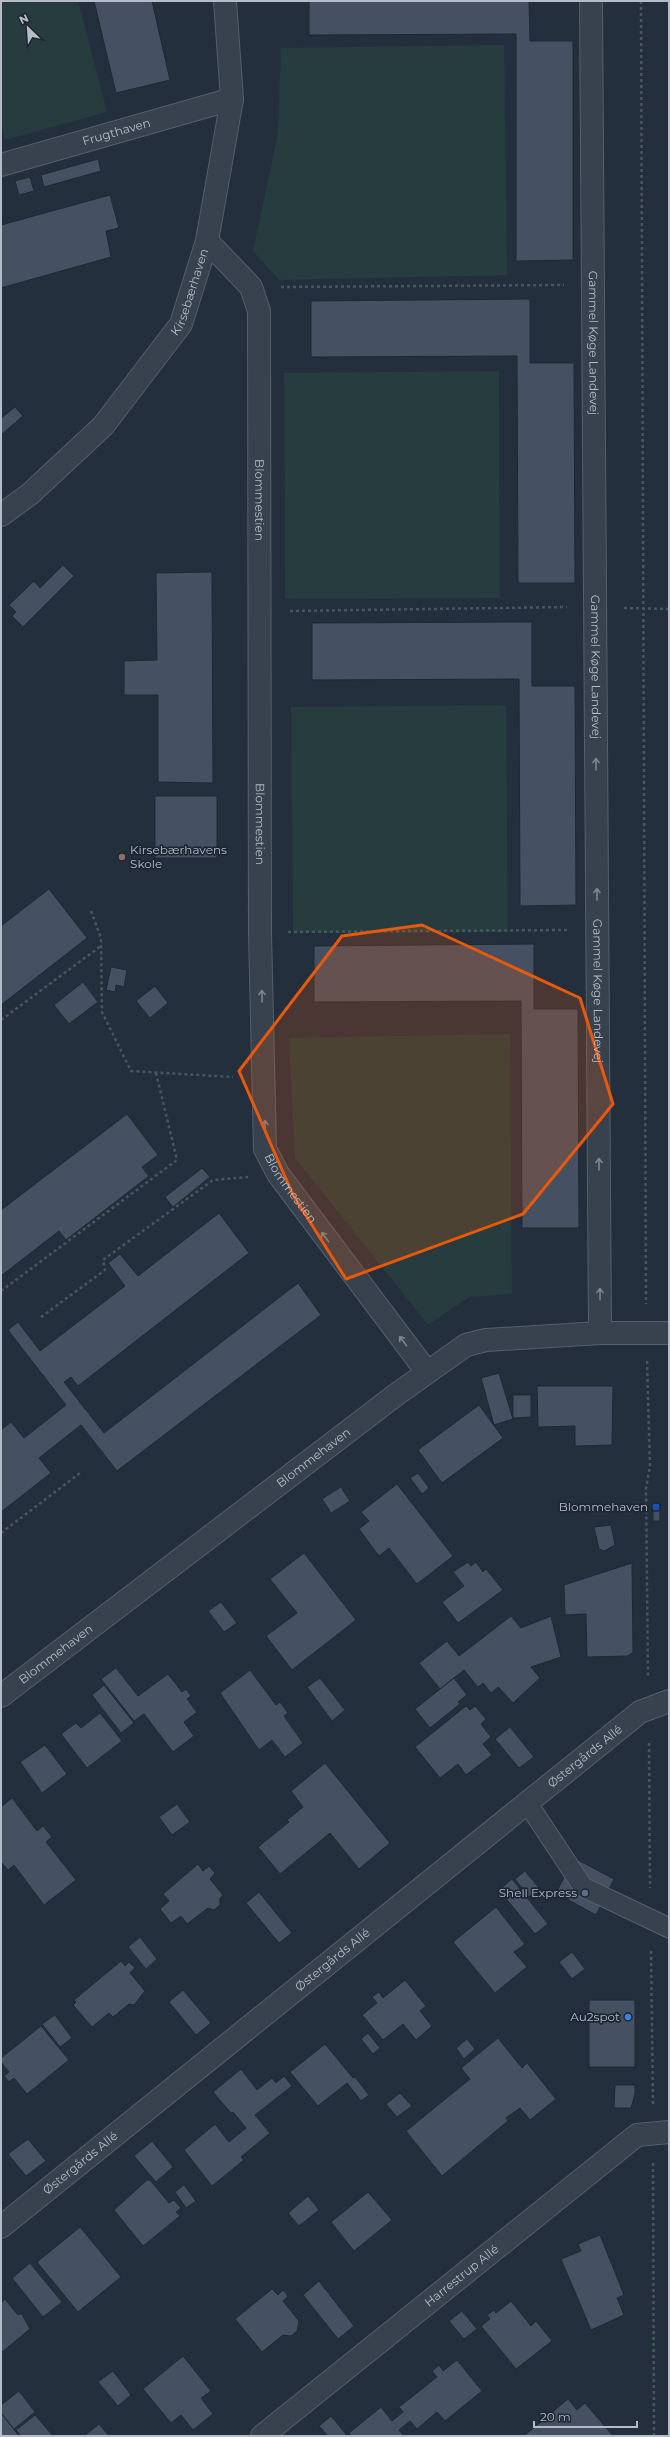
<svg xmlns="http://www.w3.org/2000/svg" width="670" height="2437" font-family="Montserrat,sans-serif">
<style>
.green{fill:#263c3f}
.building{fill:#455162;stroke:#1f2835}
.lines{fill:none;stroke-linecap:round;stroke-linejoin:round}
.service-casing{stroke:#565f6c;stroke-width:21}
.minor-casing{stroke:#565f6c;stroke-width:24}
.path{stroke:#44595c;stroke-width:2.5;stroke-dasharray:3 3;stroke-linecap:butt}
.service{stroke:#38414e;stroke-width:19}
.minor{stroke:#38414e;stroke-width:22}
.oneway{stroke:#7c8592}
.marked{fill:#e8590c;fill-opacity:0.2;stroke:#e8590c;stroke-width:3;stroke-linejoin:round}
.education-dot{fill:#8d6e63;stroke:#1d2633;stroke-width:1.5}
.transit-dot{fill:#1a4fb4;stroke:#1d2633;stroke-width:1.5}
.service-dot{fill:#5c6f8a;stroke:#1d2633;stroke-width:1.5}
.shop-dot{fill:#3f7fe0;stroke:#1d2633;stroke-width:1.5}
.labels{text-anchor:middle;stroke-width:3.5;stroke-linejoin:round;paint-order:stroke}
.street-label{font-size:12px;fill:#b4bcc9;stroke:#1d2633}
.poi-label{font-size:12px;fill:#b4bcc9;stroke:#1d2633;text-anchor:end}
</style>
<rect width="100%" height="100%" fill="#242f3e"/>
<!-- green -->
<g class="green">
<polygon points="1,1 78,1 107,112 5,140 1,124"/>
<polygon points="504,45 507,275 279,280 253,251 278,133 281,48"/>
<polygon points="499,371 500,598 285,599 284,373"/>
<polygon points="506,705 508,932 293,933 291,707"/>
<polygon points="510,1034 512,1294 469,1297 428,1325 295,1158 289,1038"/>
</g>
<!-- building -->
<g class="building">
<polygon points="94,1 152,1 170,80 116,93"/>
<polygon points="309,1 529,1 530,41 573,41 573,260 516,261 516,34 309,35"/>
<polygon points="98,159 101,171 44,187 41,175"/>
<polygon points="30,177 34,191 19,195 15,181"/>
<polygon points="110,195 119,228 106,231 111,257 1,288 1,225"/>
<polygon points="530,299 530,363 574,363 575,583 518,583 517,356 311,357 311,301"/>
<polygon points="15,407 23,416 1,435 1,418"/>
<polygon points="63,565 74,576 23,627 12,616 16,612 9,605 34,581 40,588"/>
<polygon points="212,572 213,783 158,782 158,695 124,695 124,661 157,660 156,573"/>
<polygon points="532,622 532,686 575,686 576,905 520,906 519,679 312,680 312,623"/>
<rect x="155" y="796" width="62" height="62"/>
<polygon points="49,889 87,938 1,1005 1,926"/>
<polygon points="534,944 534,1009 578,1009 579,1228 522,1228 521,1001 314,1002 314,946"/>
<polygon points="111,967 127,970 124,987 116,985 115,992 106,990"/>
<polygon points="83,982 98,1002 69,1024 54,1005"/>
<polygon points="155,986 168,1003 150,1018 136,1001"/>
<polygon points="127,1114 158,1155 142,1167 149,1176 66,1240 59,1231 1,1276 1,1210"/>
<polygon points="202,1168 210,1177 173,1207 165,1197"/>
<polygon points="219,1213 249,1253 78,1386 71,1377 64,1382 104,1433 298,1283 321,1315 117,1471 81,1425 39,1458 51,1473 1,1512 1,1430 11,1422 24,1438 66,1405 8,1330 18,1322 40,1351 125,1286 108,1263 120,1254 138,1276"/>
<polygon points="499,1373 513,1419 494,1425 481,1378"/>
<polygon points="537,1386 613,1386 612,1445 575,1446 575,1426 538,1427"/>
<polygon points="513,1395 531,1395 531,1417 513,1418"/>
<polygon points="479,1405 503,1438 442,1483 418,1450"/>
<polygon points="418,1473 429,1488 422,1494 410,1478"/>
<polygon points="397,1484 453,1556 417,1584 389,1548 379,1556 359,1529 369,1521 361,1512"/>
<polygon points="341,1487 350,1501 331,1513 322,1499"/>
<rect x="653" y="1508" width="7" height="13"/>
<polygon points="611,1525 615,1545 604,1551 599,1549 594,1527"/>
<polygon points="304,1553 356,1620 292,1670 266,1636 297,1613 270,1579"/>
<polygon points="468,1562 471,1566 476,1562 483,1572 486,1569 503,1590 458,1623 442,1602 464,1586 453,1572"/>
<polygon points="632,1563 633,1652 628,1656 587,1657 586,1614 565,1615 564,1585"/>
<polygon points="221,1602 237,1623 224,1632 208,1611"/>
<polygon points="511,1616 521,1628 551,1616 561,1657 531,1667 540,1678 513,1703 498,1687 491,1693 483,1683 478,1687 464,1670 440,1689 419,1663 447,1641 459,1656"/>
<polygon points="116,1668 138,1696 168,1674 182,1692 186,1689 191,1696 187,1699 197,1712 184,1722 194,1736 173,1752 144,1714 134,1721 101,1679"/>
<polygon points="250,1670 276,1705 280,1702 288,1713 284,1716 303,1743 285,1757 272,1740 259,1750 220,1693"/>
<polygon points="320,1678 345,1710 332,1721 307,1687"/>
<polygon points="454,1678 467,1695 458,1702 460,1704 430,1728 415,1709"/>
<polygon points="104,1685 134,1723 121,1733 92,1695"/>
<polygon points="466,1706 470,1710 475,1706 486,1719 481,1724 491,1737 483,1744 492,1755 466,1775 458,1764 440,1778 415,1747"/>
<polygon points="100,1713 122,1741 87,1768 61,1734 76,1723 81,1728"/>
<polygon points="510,1727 534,1757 519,1768 495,1739"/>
<polygon points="45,1745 67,1774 42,1793 20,1762"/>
<polygon points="325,1763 390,1843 359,1869 330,1833 280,1874 258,1847 289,1822 287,1820 303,1807 291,1791"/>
<polygon points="12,1798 37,1831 43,1826 52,1837 46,1842 76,1880 44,1905 14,1865 8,1870 1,1862 1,1807"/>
<polygon points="177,1804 190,1822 172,1835 159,1817"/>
<polygon points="574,1858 614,1879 596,1915 556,1893"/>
<polygon points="198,1864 203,1871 209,1866 215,1873 210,1879 223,1895 220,1898 220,1905 214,1910 208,1908 187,1924 181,1916 171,1923 160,1909 169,1901 163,1894"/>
<polygon points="525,1871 539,1888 529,1897 515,1879"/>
<polygon points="512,1879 548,1924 535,1934 499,1890"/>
<polygon points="259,1892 292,1933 279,1943 246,1903"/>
<polygon points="496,1907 525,1944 514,1952 527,1967 495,1993 453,1942"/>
<polygon points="140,1937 157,1959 146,1969 128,1947"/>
<polygon points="572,1952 585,1969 572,1979 559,1962"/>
<polygon points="121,1961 125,1966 129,1962 135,1968 130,1973 145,1991 134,2005 129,2004 113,2017 109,2013 92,2027 73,2005 76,2002 74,2000"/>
<polygon points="405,1980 426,2006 420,2011 432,2026 416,2040 403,2024 383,2040 362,2015 377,2003 372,1997 379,1992 383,1998"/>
<polygon points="183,1990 211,2023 196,2035 169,2002"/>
<rect x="589" y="2000" width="46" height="67"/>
<polygon points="55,2015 72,2038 60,2047 42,2024"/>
<polygon points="41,2026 69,2060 27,2094 14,2078 9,2082 4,2076 9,2072 1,2062 1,2058"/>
<polygon points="368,2033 380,2048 373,2054 361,2039"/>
<polygon points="498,2038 522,2068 527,2063 556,2099 530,2120 520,2108 506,2118 508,2121 442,2176 406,2131 470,2079 461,2068"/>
<polygon points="467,2039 475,2049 464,2059 456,2048"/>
<polygon points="325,2044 353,2078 355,2077 369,2095 361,2101 347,2083 318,2106 290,2072"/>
<polygon points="241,2069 257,2090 272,2078 276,2083 284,2076 292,2086 255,2115 270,2133 241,2157 244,2160 212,2186 184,2150 215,2124 229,2142 246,2128 233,2112 231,2113 213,2092"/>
<polygon points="615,2085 635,2085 635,2094 631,2108 614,2108"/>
<polygon points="400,2093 412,2106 397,2117 386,2104"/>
<polygon points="28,2139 46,2161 26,2176 8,2154"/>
<polygon points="152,2141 173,2167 156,2182 134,2156"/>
<polygon points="147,2180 150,2180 169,2203 174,2200 181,2208 176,2212 180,2216 143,2246 114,2210"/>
<polygon points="184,2185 196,2201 186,2208 175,2192"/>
<polygon points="368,2192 392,2220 354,2251 331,2222"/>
<polygon points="308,2196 319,2210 299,2226 288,2213"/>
<polygon points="80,2227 121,2277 78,2312 37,2262"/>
<polygon points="600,2235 624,2295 617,2298 624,2315 591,2330 561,2259 581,2251 578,2244"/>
<polygon points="30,2263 62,2302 43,2317 12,2278"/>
<polygon points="319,2281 354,2326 338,2339 303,2295"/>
<polygon points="272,2289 278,2295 283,2290 288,2296 283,2301 299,2321 297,2331 291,2336 283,2335 262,2352 235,2319"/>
<polygon points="5,2299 17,2314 22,2314 30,2329 1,2353 1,2303"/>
<polygon points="511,2301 531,2326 536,2321 552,2341 516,2369 481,2326 490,2319 487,2315 494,2310 496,2313"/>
<polygon points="462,2311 477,2329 464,2339 449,2321"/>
<polygon points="183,2356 211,2391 201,2398 213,2414 193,2430 181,2415 171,2423 143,2389"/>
<polygon points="457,2360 482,2391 445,2421 437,2412 417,2429 410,2421 399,2430 404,2436 351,2436 349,2433 381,2407 392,2421 403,2412 399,2407 437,2377 432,2371 439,2365 443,2371"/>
<polygon points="113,2371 131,2395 118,2406 98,2382"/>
<polygon points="19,2391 35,2412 14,2429 1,2413 1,2405"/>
<polygon points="568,2399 577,2410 585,2403 613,2436 524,2436"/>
<polygon points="1,2413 19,2436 1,2436"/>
<polygon points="35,2415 53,2436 21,2436 16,2430"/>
<polygon points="331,2416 346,2434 344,2436 328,2436 319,2426"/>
<polygon points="99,2424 109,2436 84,2436"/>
</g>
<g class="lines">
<!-- service casing -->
<g class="service-casing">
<polyline id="service" points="528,1804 583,1887 669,1928"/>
</g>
<!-- minor casing -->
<g class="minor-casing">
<g id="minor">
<path id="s1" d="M591 1 600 1333"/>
<path id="s2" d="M1 165 232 99"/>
<path id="s3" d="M207 241 251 287 259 311 260 932 265 1149 278 1174 427 1372"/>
<path id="s4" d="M1 515 30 494 103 426 181 324 207 241 232 99 225 1"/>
<path id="s5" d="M1 1696 397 1394 466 1345 486 1340 600 1333H669"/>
<path id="s6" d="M1 2227 640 1712 669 1701"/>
<path id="s7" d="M262 2436 637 2135 669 2132"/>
</g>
</g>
<!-- path -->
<g class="path">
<polyline points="641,1 646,1304"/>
<polyline points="281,287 564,285"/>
<polyline points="624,608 669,609"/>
<polyline points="290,611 567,607"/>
<polyline points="91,911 101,938 102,1012 131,1071 233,1077"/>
<polyline points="288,932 567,930"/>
<polyline points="1,1020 101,946"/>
<polyline points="1,1291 177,1160 156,1073"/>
<polyline points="41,1317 105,1270 103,1260 213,1180 248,1177"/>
<polyline points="647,1361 650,1466 646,1488 648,1678"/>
<polyline points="1,1533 80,1473"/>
<polyline points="649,1743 650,1888"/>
<polyline points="651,1951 653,2104"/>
<polyline points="653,2163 654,2436"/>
</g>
<!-- service -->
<use href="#service" class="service"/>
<!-- minor -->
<use href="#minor" class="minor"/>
</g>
<!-- one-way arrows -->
<defs><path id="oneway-shaft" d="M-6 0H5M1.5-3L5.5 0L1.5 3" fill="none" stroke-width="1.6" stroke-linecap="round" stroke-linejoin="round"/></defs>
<g class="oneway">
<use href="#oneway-shaft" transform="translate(596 764) rotate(-90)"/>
<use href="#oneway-shaft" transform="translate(597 894) rotate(-90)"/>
<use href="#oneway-shaft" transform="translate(262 996) rotate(-91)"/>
<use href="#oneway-shaft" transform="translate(265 1126) rotate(-91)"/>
<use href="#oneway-shaft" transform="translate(599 1164) rotate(-90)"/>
<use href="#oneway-shaft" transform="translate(325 1237) rotate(-127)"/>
<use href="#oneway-shaft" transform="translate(600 1294) rotate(-90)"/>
<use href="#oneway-shaft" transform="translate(403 1341) rotate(-127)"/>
</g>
<!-- marked area -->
<path class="marked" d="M422 925 580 998 613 1104 523 1214 346 1279 293 1195 239 1071 342 936Z"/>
<!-- markers -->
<circle class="education-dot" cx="122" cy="857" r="4"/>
<rect class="transit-dot" x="652" y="1503" width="8" height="8" rx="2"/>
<circle class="service-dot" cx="585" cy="1893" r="4"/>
<circle class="shop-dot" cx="628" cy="2017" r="4"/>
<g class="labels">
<!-- street labels -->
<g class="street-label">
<text dy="4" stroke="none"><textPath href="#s2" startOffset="120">Frugthaven</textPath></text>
<text dy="4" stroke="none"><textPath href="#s4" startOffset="297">Kirsebærhaven</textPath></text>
<text dy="4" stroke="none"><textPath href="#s1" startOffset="342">Gammel Køge Landevej</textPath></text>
<text dy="4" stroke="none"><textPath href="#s3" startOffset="278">Blommestien</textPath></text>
<text dy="4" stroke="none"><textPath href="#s1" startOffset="666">Gammel Køge Landevej</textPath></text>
<text dy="4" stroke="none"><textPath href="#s3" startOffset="602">Blommestien</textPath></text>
<text dy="4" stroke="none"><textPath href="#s1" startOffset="990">Gammel Køge Landevej</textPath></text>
<text dy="4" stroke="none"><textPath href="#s3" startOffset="974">Blommestien</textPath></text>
<text dy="4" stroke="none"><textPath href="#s5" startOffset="393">Blommehaven</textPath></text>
<text dy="4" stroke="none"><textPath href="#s5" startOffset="69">Blommehaven</textPath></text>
<text dy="4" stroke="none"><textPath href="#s6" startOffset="750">Østergårds Allé</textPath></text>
<text dy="4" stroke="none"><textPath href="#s6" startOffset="426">Østergårds Allé</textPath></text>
<text dy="4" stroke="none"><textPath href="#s6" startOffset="102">Østergårds Allé</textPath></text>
<text dy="4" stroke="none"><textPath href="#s7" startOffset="256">Harrestrup Allé</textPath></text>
</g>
<!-- poi labels -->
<g class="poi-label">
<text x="130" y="854" text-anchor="start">Kirsebærhavens<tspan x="130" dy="14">Skole</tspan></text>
<text x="648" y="1511">Blommehaven</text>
<text x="577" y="1897">Shell Express</text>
<text x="620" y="2021">Au2spot</text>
</g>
</g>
<!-- border -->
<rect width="670" height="2437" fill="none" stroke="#b4bcc9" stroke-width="4"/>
<!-- north arrow -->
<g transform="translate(28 28) rotate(335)" stroke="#1d2633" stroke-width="3" paint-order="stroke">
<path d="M0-3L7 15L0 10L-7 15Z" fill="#b4bcc9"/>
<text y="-6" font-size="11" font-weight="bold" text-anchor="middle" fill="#b4bcc9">N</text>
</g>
<!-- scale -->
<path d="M534 2421v6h103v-6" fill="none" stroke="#b4bcc9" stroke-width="2"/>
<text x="540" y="2421" font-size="12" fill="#b4bcc9" stroke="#1d2633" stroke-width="3" paint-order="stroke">20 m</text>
</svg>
